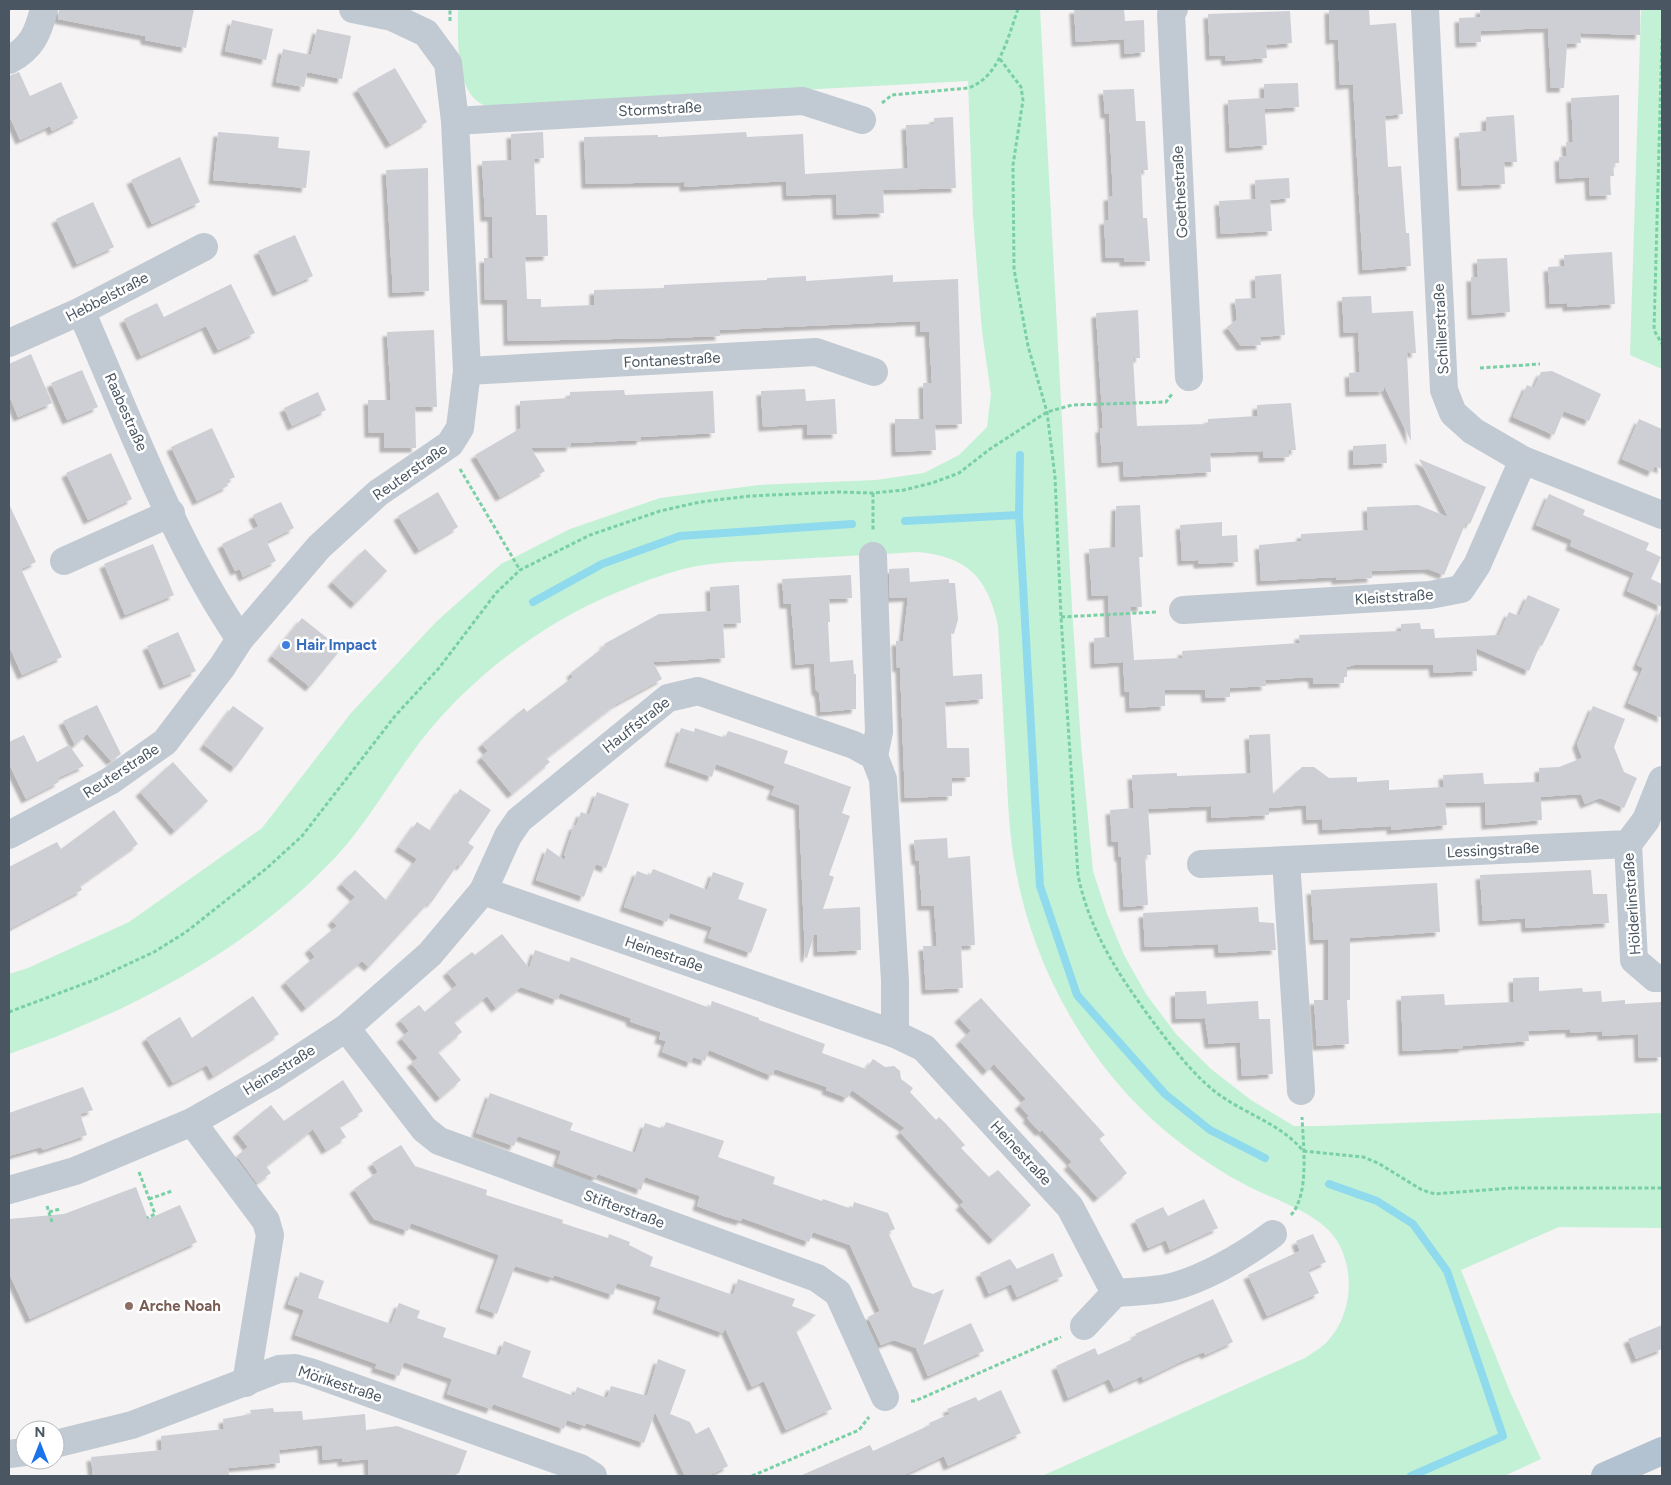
<svg xmlns="http://www.w3.org/2000/svg" width="1671" height="1485" font-family="Figtree,sans-serif">
<style>
.green{fill:#c3f1d5}
.lines{fill:none;stroke-linecap:round;stroke-linejoin:round}
.stream{stroke:#90daee;stroke-width:8}
.building{fill:#cdcfd5;filter:url(#shadow)}
.path{stroke:#7ad0a6;stroke-width:3;stroke-dasharray:4 2.5;stroke-linecap:butt}
.minor{stroke:#c1cad2;stroke-width:28}
.major{stroke:#b3c2d1;stroke-width:28}
.shop-dot{fill:#3f7fe0;stroke:#fff;stroke-width:2}
.education-dot{fill:#8d6e63;stroke:#fff;stroke-width:2}
.labels{text-anchor:middle;stroke-width:5;stroke-linejoin:round;paint-order:stroke}
.street-label{font-size:15px;fill:#4a5661;stroke:#fff}
.shop-label{font-size:15px;font-weight:bold;fill:#366cbe;stroke:#fff;text-anchor:start}
.education-label{font-size:15px;font-weight:bold;fill:#785e54;stroke:#fff;text-anchor:start}
</style>
<defs>
<filter id="shadow"><feDropShadow dx="-4.5" dy="4.5" stdDeviation="1" flood-color="#0004"/></filter>
</defs>
<rect width="100%" height="100%" fill="#f5f3f3"/>
<!-- green -->
<g class="green">
<path d="M458 9H1040L1072 608 1081 744 1093 871 1107 914 1124 955 1146 994 1176 1034 1211 1069 1251 1100 1294 1126H1321L1662 1113V1228L1559 1227 1461 1270 1511 1394 1541 1459 1504 1476H1042L1305 1358C1312 1353 1321 1348 1327 1342 1351 1316 1355 1277 1340 1246 1324 1213 1275 1201 1244 1184 1226 1175 1210 1164 1194 1153 1102 1089 1036 981 1016 871 1009 836 1008 800 1006 764 1003 718 1001 671 998 625 987 577 968 557 918 552 871 555 824 557 777 560 755 561 733 561 711 564 680 567 642 582 613 594 539 625 469 679 420 742 388 784 363 831 325 868 238 956 124 1014 9 1054V974L28 968 129 922 262 828 351 713 436 622 501 564 570 529 660 498 759 485 876 480 924 473 959 455 987 427 991 394 982 331 973 216 968 81 495 106C491 106 484 106 480 103 455 89 458 34 458 9Z"/>
<polygon points="1641,9 1662,9 1662,369 1630,355"/>
</g>
<g class="lines">
<!-- stream -->
<g class="stream">
<polyline points="1020,455 1019,515 1040,886 1077,995 1165,1094 1210,1130 1265,1158"/>
<polyline points="905,521 1019,515"/>
<polyline points="533,602 602,564 680,536 852,524"/>
<polyline points="1329,1184 1377,1201 1413,1224 1447,1271 1503,1436 1411,1476"/>
</g>
</g>
<!-- building -->
<g class="building">
<polygon points="59,9 194,9 186,48 145,40 145,36 58,19"/>
<polygon points="1074,9 1124,9 1125,21 1144,20 1145,52 1125,54 1124,39 1076,42"/>
<polygon points="1329,9 1369,9 1370,25 1396,23 1403,114 1385,116 1388,167 1401,166 1406,233 1409,233 1411,266 1363,270 1353,84 1340,85 1338,39 1330,40"/>
<polygon points="1480,9 1640,9 1640,35 1580,33 1581,43 1567,44 1564,88 1551,88 1548,28 1481,31"/>
<polygon points="1290,11 1292,43 1266,45 1267,58 1226,61 1225,55 1210,56 1208,14"/>
<polygon points="1480,17 1481,42 1460,43 1459,18"/>
<polygon points="232,20 273,29 266,60 225,51"/>
<polygon points="317,29 351,36 342,79 307,72"/>
<polygon points="283,49 311,55 304,87 276,82"/>
<polygon points="395,68 427,122 390,144 357,89"/>
<polygon points="19,72 30,96 61,82 78,118 52,131 50,126 20,140 9,115 9,76"/>
<polygon points="1298,83 1299,107 1265,109 1264,84"/>
<polygon points="1134,89 1136,121 1145,121 1148,170 1141,170 1143,218 1147,218 1150,261 1124,262 1124,258 1106,258 1104,220 1109,220 1108,196 1113,196 1109,114 1105,114 1103,90"/>
<polygon points="1619,95 1619,163 1613,163 1614,176 1610,176 1611,195 1590,196 1589,177 1560,179 1559,157 1567,156 1566,142 1573,142 1571,98"/>
<polygon points="1264,98 1267,145 1230,148 1228,100"/>
<polygon points="1514,115 1517,162 1504,162 1505,184 1462,186 1459,133 1486,131 1486,117"/>
<polygon points="953,117 956,188 883,190 884,213 837,215 836,194 787,196 786,181 684,187 684,182 586,184 584,137 658,135 658,137 746,132 747,137 803,134 805,174 908,168 906,125 934,124 934,118"/>
<polygon points="218,132 279,137 278,148 310,151 306,188 213,180"/>
<polygon points="543,132 544,158 534,159 536,215 547,215 548,256 525,257 527,299 541,299 541,307 594,305 594,290 664,288 664,285 767,280 767,278 806,276 806,281 893,275 893,282 958,279 962,424 935,425 936,450 896,452 895,419 924,419 923,383 932,383 929,332 920,332 920,321 719,330 720,336 667,338 508,341 507,300 485,300 484,258 493,258 492,217 485,217 482,161 512,160 511,134"/>
<polygon points="180,157 200,202 152,224 131,180"/>
<polygon points="428,168 429,291 393,293 386,170"/>
<polygon points="1289,178 1290,198 1270,200 1272,231 1221,234 1219,201 1256,199 1255,180"/>
<polygon points="93,202 114,247 77,264 56,219"/>
<polygon points="295,235 313,276 277,292 258,251"/>
<polygon points="1612,252 1615,304 1567,307 1567,303 1550,304 1548,267 1565,266 1564,255"/>
<polygon points="1507,258 1510,312 1472,315 1471,277 1478,277 1477,259"/>
<polygon points="1281,274 1285,335 1260,337 1261,345 1241,346 1227,327 1237,320 1235,299 1256,298 1255,276"/>
<polygon points="231,284 255,333 218,350 206,326 141,356 124,319 157,303 164,317"/>
<polygon points="1371,296 1372,313 1413,311 1416,353 1407,353 1411,441 1383,384 1384,391 1350,392 1349,373 1360,372 1358,332 1344,333 1342,297"/>
<polygon points="1138,310 1140,358 1133,358 1137,426 1208,424 1208,419 1257,416 1257,405 1291,403 1296,450 1289,450 1289,457 1263,458 1263,451 1210,453 1211,472 1124,477 1123,461 1102,463 1100,428 1103,428 1096,313"/>
<polygon points="434,330 437,407 415,407 416,448 384,448 384,433 369,433 368,400 391,400 387,332"/>
<polygon points="31,354 52,403 18,417 9,395 9,364"/>
<polygon points="82,370 98,407 67,420 51,383"/>
<polygon points="1552,371 1601,394 1589,421 1564,411 1554,435 1513,417 1527,385 1534,388 1541,372"/>
<polygon points="805,389 806,401 835,399 837,434 807,435 807,424 763,427 761,391"/>
<polygon points="624,390 625,395 713,391 715,433 641,437 641,440 571,443 571,447 531,448 545,471 500,497 475,455 521,428 520,401 570,398 570,392"/>
<polygon points="318,392 326,410 292,426 284,408"/>
<polygon points="1639,419 1662,429 1662,469 1655,466 1652,472 1622,459"/>
<polygon points="212,428 235,477 226,481 228,486 197,501 171,447"/>
<polygon points="1386,444 1387,463 1353,465 1353,446"/>
<polygon points="111,453 132,499 88,520 66,473"/>
<polygon points="1419,459 1486,487 1470,524 1466,522 1444,575 1428,569 1371,571 1372,578 1336,580 1336,577 1261,581 1259,545 1301,541 1301,534 1368,530 1367,507 1418,505 1448,517"/>
<polygon points="438,492 458,527 419,550 398,516"/>
<polygon points="1549,494 1585,510 1583,515 1649,543 1646,550 1661,557 1651,579 1662,584 1662,718 1628,703 1643,668 1637,665 1662,607 1627,591 1634,573 1570,546 1572,540 1536,525"/>
<polygon points="281,502 294,528 266,542 253,515"/>
<polygon points="9,504 36,562 21,569 62,657 22,675 9,646"/>
<polygon points="1140,505 1143,557 1139,557 1142,607 1130,607 1134,660 1183,658 1182,651 1300,643 1299,635 1401,631 1401,624 1420,623 1421,629 1434,629 1435,638 1499,635 1509,612 1519,616 1528,595 1560,609 1542,646 1540,645 1529,671 1476,648 1477,671 1434,673 1433,665 1354,665 1347,667 1347,677 1344,677 1344,683 1313,684 1313,678 1309,677 1265,680 1266,686 1230,688 1230,697 1206,698 1205,690 1165,690 1165,706 1130,708 1129,692 1125,692 1123,662 1095,664 1094,638 1110,637 1108,595 1092,596 1089,549 1115,547 1116,506"/>
<polygon points="1222,522 1222,536 1237,535 1238,562 1198,564 1198,560 1182,561 1180,525"/>
<polygon points="259,526 276,561 243,577 240,569 235,571 222,544"/>
<polygon points="153,544 174,595 125,615 104,564"/>
<polygon points="365,549 387,571 355,604 332,582"/>
<polygon points="909,568 910,582 949,579 949,583 955,583 958,619 954,634 951,633 953,676 982,674 983,699 945,702 947,748 969,748 970,777 952,778 952,796 905,798 900,667 897,668 896,641 903,641 908,597 890,598 889,569"/>
<polygon points="851,575 852,598 829,599 830,622 828,622 830,662 853,660 854,674 856,674 856,709 821,712 819,693 816,690 814,663 796,665 791,604 784,604 782,579"/>
<polygon points="739,585 741,623 723,624 725,658 653,662 662,679 616,704 546,758 550,762 512,794 481,757 488,751 482,744 524,708 527,712 573,677 571,673 605,646 604,644 659,614 711,611 710,587"/>
<polygon points="302,618 341,649 310,687 272,656"/>
<polygon points="178,632 196,671 164,685 147,646"/>
<polygon points="97,705 121,754 111,761 87,734 75,745 63,721"/>
<polygon points="233,706 264,728 235,768 204,745"/>
<polygon points="1593,706 1625,719 1614,747 1624,772 1637,778 1624,808 1600,798 1585,804 1581,794 1540,797 1539,768 1559,767 1582,758 1577,744"/>
<polygon points="681,728 694,732 695,728 725,738 728,731 753,739 788,751 784,763 851,787 842,813 850,816 829,875 834,877 823,909 860,907 861,950 818,952 817,935 814,935 807,958 805,957 799,805 771,795 775,786 716,764 712,777 669,762"/>
<polygon points="1270,734 1273,794 1302,767 1314,767 1329,778 1357,777 1357,782 1389,780 1389,790 1444,787 1443,775 1483,773 1484,784 1540,782 1542,820 1486,825 1485,802 1445,803 1447,825 1391,830 1391,826 1323,830 1322,819 1307,820 1306,805 1269,808 1269,815 1211,818 1211,806 1148,809 1151,855 1145,855 1148,905 1124,907 1121,857 1119,857 1118,842 1112,842 1110,810 1134,808 1132,775 1177,773 1177,776 1251,773 1249,735"/>
<polygon points="24,735 37,762 69,745 84,766 57,778 59,782 26,799 9,764 9,742"/>
<polygon points="173,762 208,801 175,831 140,792"/>
<polygon points="460,789 491,810 468,843 474,847 461,866 458,864 431,903 429,902 369,967 362,961 306,1008 285,982 315,957 309,949 337,926 332,921 355,897 341,884 355,870 387,901 417,859 399,847 417,822 431,831"/>
<polygon points="597,792 629,804 606,868 596,864 584,897 536,880 547,848 564,860 566,857 564,855 574,825 576,826 581,812 589,815"/>
<polygon points="114,810 138,844 80,885 82,890 9,929 9,867 57,842 61,849"/>
<polygon points="947,838 948,858 970,856 975,945 961,946 963,988 926,990 923,946 937,946 934,906 922,906 919,860 916,861 914,840"/>
<polygon points="653,869 707,890 713,872 744,883 738,899 767,909 751,953 708,938 712,927 670,913 667,922 624,907 637,871 650,876"/>
<polygon points="1591,870 1593,894 1607,894 1609,923 1526,928 1525,918 1483,921 1480,875"/>
<polygon points="1437,883 1440,932 1350,938 1350,1000 1347,1000 1349,1044 1317,1046 1314,1000 1328,1000 1328,939 1314,940 1311,890"/>
<polygon points="1258,907 1259,922 1274,923 1276,950 1219,953 1218,944 1145,947 1143,913"/>
<polygon points="502,934 529,968 535,950 569,962 571,957 710,1008 712,1001 759,1018 759,1020 825,1044 822,1053 866,1069 873,1059 885,1067 894,1066 900,1071 901,1079 913,1088 910,1092 936,1120 939,1117 947,1125 965,1145 961,1148 989,1177 998,1170 1031,1205 993,1240 960,1205 964,1202 900,1132 905,1128 852,1090 847,1098 826,1090 827,1087 775,1069 772,1076 709,1050 705,1061 693,1057 691,1063 662,1052 666,1041 659,1039 661,1032 631,1022 630,1018 560,993 557,1000 521,987 496,1008 487,996 454,1022 462,1032 438,1052 461,1080 440,1098 411,1063 418,1058 401,1038 409,1031 400,1020 419,1005 425,1012 457,985 447,972 472,952 475,955"/>
<polygon points="1539,977 1539,991 1582,988 1583,992 1601,991 1602,1002 1625,1000 1625,1004 1662,1002 1662,1057 1639,1058 1638,1034 1602,1036 1602,1031 1570,1033 1570,1029 1528,1031 1529,1041 1463,1046 1463,1048 1403,1051 1401,996 1444,994 1445,1005 1514,1002 1513,978"/>
<polygon points="1206,991 1207,1004 1258,1001 1259,1019 1270,1019 1273,1074 1242,1076 1240,1042 1209,1044 1205,1018 1176,1019 1175,992"/>
<polygon points="253,996 279,1034 213,1076 207,1065 173,1083 146,1038 180,1017 192,1038"/>
<polygon points="981,998 1105,1135 1099,1139 1127,1173 1098,1198 1068,1165 1072,1162 1042,1130 1040,1132 1027,1118 1029,1116 1019,1105 1026,1099 994,1064 987,1071 960,1041 971,1031 959,1018"/>
<polygon points="343,1080 363,1111 339,1126 346,1137 326,1150 313,1129 266,1166 271,1173 257,1183 237,1156 248,1147 237,1133 271,1105 284,1121"/>
<polygon points="83,1087 93,1110 80,1114 87,1135 43,1150 41,1147 9,1156 9,1113"/>
<polygon points="490,1093 573,1123 570,1130 635,1153 645,1123 663,1129 666,1122 724,1141 718,1157 775,1177 773,1184 822,1201 823,1199 852,1209 854,1202 888,1213 895,1229 888,1232 913,1287 933,1294 944,1289 923,1345 971,1323 984,1351 928,1376 916,1348 894,1340 881,1345 868,1317 880,1311 850,1245 813,1232 809,1242 742,1218 741,1221 724,1216 697,1206 700,1196 645,1177 641,1190 598,1174 596,1178 557,1163 561,1151 518,1136 514,1146 476,1133"/>
<polygon points="401,1145 415,1166 487,1190 486,1195 563,1220 562,1223 608,1238 609,1234 630,1242 629,1245 653,1257 650,1266 733,1295 738,1279 795,1299 792,1306 816,1315 796,1331 832,1409 786,1430 764,1381 752,1387 725,1328 723,1333 657,1309 661,1297 617,1283 613,1295 554,1275 553,1278 515,1266 497,1314 480,1308 499,1255 411,1223 408,1231 374,1219 354,1189 378,1172 372,1163"/>
<polygon points="136,1187 148,1219 180,1205 197,1242 30,1319 9,1273 9,1219 64,1214"/>
<polygon points="1204,1199 1218,1228 1170,1250 1166,1240 1148,1248 1135,1220 1163,1207 1168,1216"/>
<polygon points="1313,1234 1326,1262 1308,1270 1319,1293 1267,1316 1248,1275 1300,1251 1296,1241"/>
<polygon points="1053,1253 1063,1276 1017,1297 1011,1284 989,1294 980,1273 1010,1259 1017,1269"/>
<polygon points="300,1272 324,1281 318,1298 391,1324 399,1303 420,1311 417,1318 446,1328 443,1337 499,1356 504,1341 531,1351 522,1377 574,1396 577,1387 607,1398 611,1386 647,1396 658,1359 686,1370 670,1414 690,1422 696,1434 709,1427 728,1466 708,1476 685,1476 655,1412 644,1443 586,1423 585,1426 567,1420 564,1429 493,1404 491,1409 447,1394 452,1379 404,1362 399,1376 375,1368 377,1364 295,1335 304,1310 288,1304"/>
<polygon points="1213,1299 1233,1342 1205,1355 1204,1352 1182,1361 1143,1380 1142,1376 1114,1389 1109,1379 1068,1398 1056,1366 1095,1348 1098,1355 1137,1337 1135,1334"/>
<polygon points="1662,1325 1662,1349 1636,1359 1628,1339"/>
<polygon points="1001,1390 1021,1433 948,1466 944,1456 902,1476 800,1476 870,1445 873,1451 930,1425 929,1423 950,1414 947,1409 976,1397 978,1401"/>
<polygon points="273,1408 274,1412 302,1411 303,1420 365,1414 366,1430 397,1426 467,1451 459,1473 452,1476 369,1476 368,1459 342,1462 342,1458 323,1460 322,1445 279,1450 280,1463 228,1468 229,1476 93,1476 91,1457 162,1450 161,1436 224,1429 223,1419 251,1414 250,1410"/>
</g>
<g class="lines">
<!-- path -->
<g class="path">
<polyline points="450,21 450,9"/>
<polyline points="1662,39 1654,330 1662,344"/>
<path d="M1000 59 1021 87 1023 100 1013 165 1014 269 1028 346 1047 412 1055 477 1061 617 1078 875C1089 930 1118 974 1151 1019 1170 1044 1188 1069 1213 1090 1241 1113 1281 1123 1303 1151L1363 1157 1378 1163 1422 1190 1435 1194 1512 1188H1662"/>
<path d="M882 103 892 95 968 88C999 78 1008 37 1018 9"/>
<polyline points="1480,368 1540,364"/>
<polyline points="460,469 520,570"/>
<polyline points="873,493 873,530"/>
<polyline points="1061,617 1157,612"/>
<polyline points="9,1012 94,980 154,952 186,932 267,868 302,836 395,716 439,668 496,593 520,570 590,535 660,511 700,502 750,496 838,492 873,493 904,490 932,483 959,473 990,449 1047,412 1072,405 1166,402 1172,394"/>
<polyline points="139,1172 155,1214 147,1218"/>
<polyline points="149,1199 172,1191"/>
<polyline points="47,1206 52,1222"/>
<polyline points="49,1212 60,1209"/>
<path d="M1291 1215C1310 1194 1303 1143 1302 1117"/>
<polyline points="911,1401 915,1401 1061,1337"/>
<polyline points="752,1476 859,1430 869,1417"/>
</g>
<!-- minor -->
<g class="minor">
<polyline points="1174,9 1171,14 1189,377"/>
<polyline points="1425,9 1444,390 1453,413 1473,431 1523,460 1662,515"/>
<path d="M9 60C32 48 38 33 44 9"/>
<polyline points="455,121 803,101 862,120"/>
<path d="M81 311C129 420 173 541 240 639"/>
<polyline points="9,343 81,311 204,247"/>
<polyline points="467,371 816,352 874,372"/>
<polyline points="873,556 879,732 874,756"/>
<polyline points="64,561 171,513"/>
<polyline points="1183,610 1430,595 1461,589 1477,565 1523,460"/>
<polyline points="9,835 110,781 165,742 222,667 240,639 319,547 378,493 450,444 460,428 467,371 455,121 448,63 426,33 392,17 353,9"/>
<polyline points="1628,844 1634,960 1655,978 1662,978"/>
<polyline points="1286,860 1301,1091"/>
<polyline points="1201,864 1628,844 1646,820 1662,780"/>
<polyline points="483,891 508,836 519,820 668,698 698,691 854,745 874,756 883,779 895,981 895,1034"/>
<polyline points="346,1028 424,1129 439,1141 817,1278 838,1293 885,1397"/>
<polyline points="192,1122 266,1221 270,1235 246,1383"/>
<polyline points="9,1190 75,1171 192,1122 274,1075 346,1028 430,954 483,891 895,1034 924,1048 1070,1207 1115,1293"/>
<path d="M1115 1293C1131 1292 1147 1291 1162 1289 1198 1283 1244 1256 1273 1234"/>
<polyline points="1084,1326 1115,1293"/>
<polyline points="55,1444 132,1425 279,1369 295,1368 310,1372 580,1468 593,1476"/>
<polyline points="9,1454 25,1452"/>
</g>
<!-- major -->
<polyline class="major" points="1605,1476 1662,1451"/>
</g>
<!-- markers -->
<circle class="shop-dot" cx="286" cy="645" r="5"/>
<circle class="education-dot" cx="129" cy="1306" r="5"/>
<g class="labels">
<!-- street labels -->
<g class="street-label">
<text transform="translate(660 109) rotate(-3)" y="5">Stormstraße</text>
<text transform="translate(1180 192) rotate(-93)" y="5">Goethestraße</text>
<text transform="translate(107 297) rotate(-27)" y="5">Hebbelstraße</text>
<text transform="translate(1441 329) rotate(-93)" y="5">Schillerstraße</text>
<text transform="translate(672 360) rotate(-3)" y="5">Fontanestraße</text>
<text transform="translate(126 412) rotate(66)" y="5">Raabestraße</text>
<text transform="translate(410 472) rotate(-35)" y="5">Reuterstraße</text>
<text transform="translate(1394 597) rotate(-4)" y="5">Kleiststraße</text>
<text transform="translate(636 725) rotate(-38)" y="5">Hauffstraße</text>
<text transform="translate(121 771) rotate(-33)" y="5">Reuterstraße</text>
<text transform="translate(1493 850) rotate(-3)" y="5">Lessingstraße</text>
<text transform="translate(1632 904) rotate(-94)" y="5">Hölderlinstraße</text>
<text transform="translate(664 954) rotate(19)" y="5">Heinestraße</text>
<text transform="translate(279 1070) rotate(-32)" y="5">Heinestraße</text>
<text transform="translate(1021 1153) rotate(47)" y="5">Heinestraße</text>
<text transform="translate(624 1209) rotate(20)" y="5">Stifterstraße</text>
<text transform="translate(340 1384) rotate(18)" y="5">Mörikestraße</text>
</g>
<!-- shop labels -->
<g class="shop-label">
<text x="296" y="650">Hair Impact</text>
</g>
<!-- education labels -->
<g class="education-label">
<text x="139" y="1311">Arche Noah</text>
</g>
</g>
<!-- border -->
<rect width="1671" height="1485" fill="none" stroke="#4a5661" stroke-width="20"/>
<!-- north arrow -->
<g transform="translate(40 1445)"><circle r="24" fill="#ffffff" stroke="#b7bbc0"/>
<path d="M0-4L9 19L0 12L-9 19Z" fill="#1a73e8"/>
<text y="-8" font-size="14" font-weight="bold" text-anchor="middle" fill="#4a5661">N</text>
</g>
</svg>
